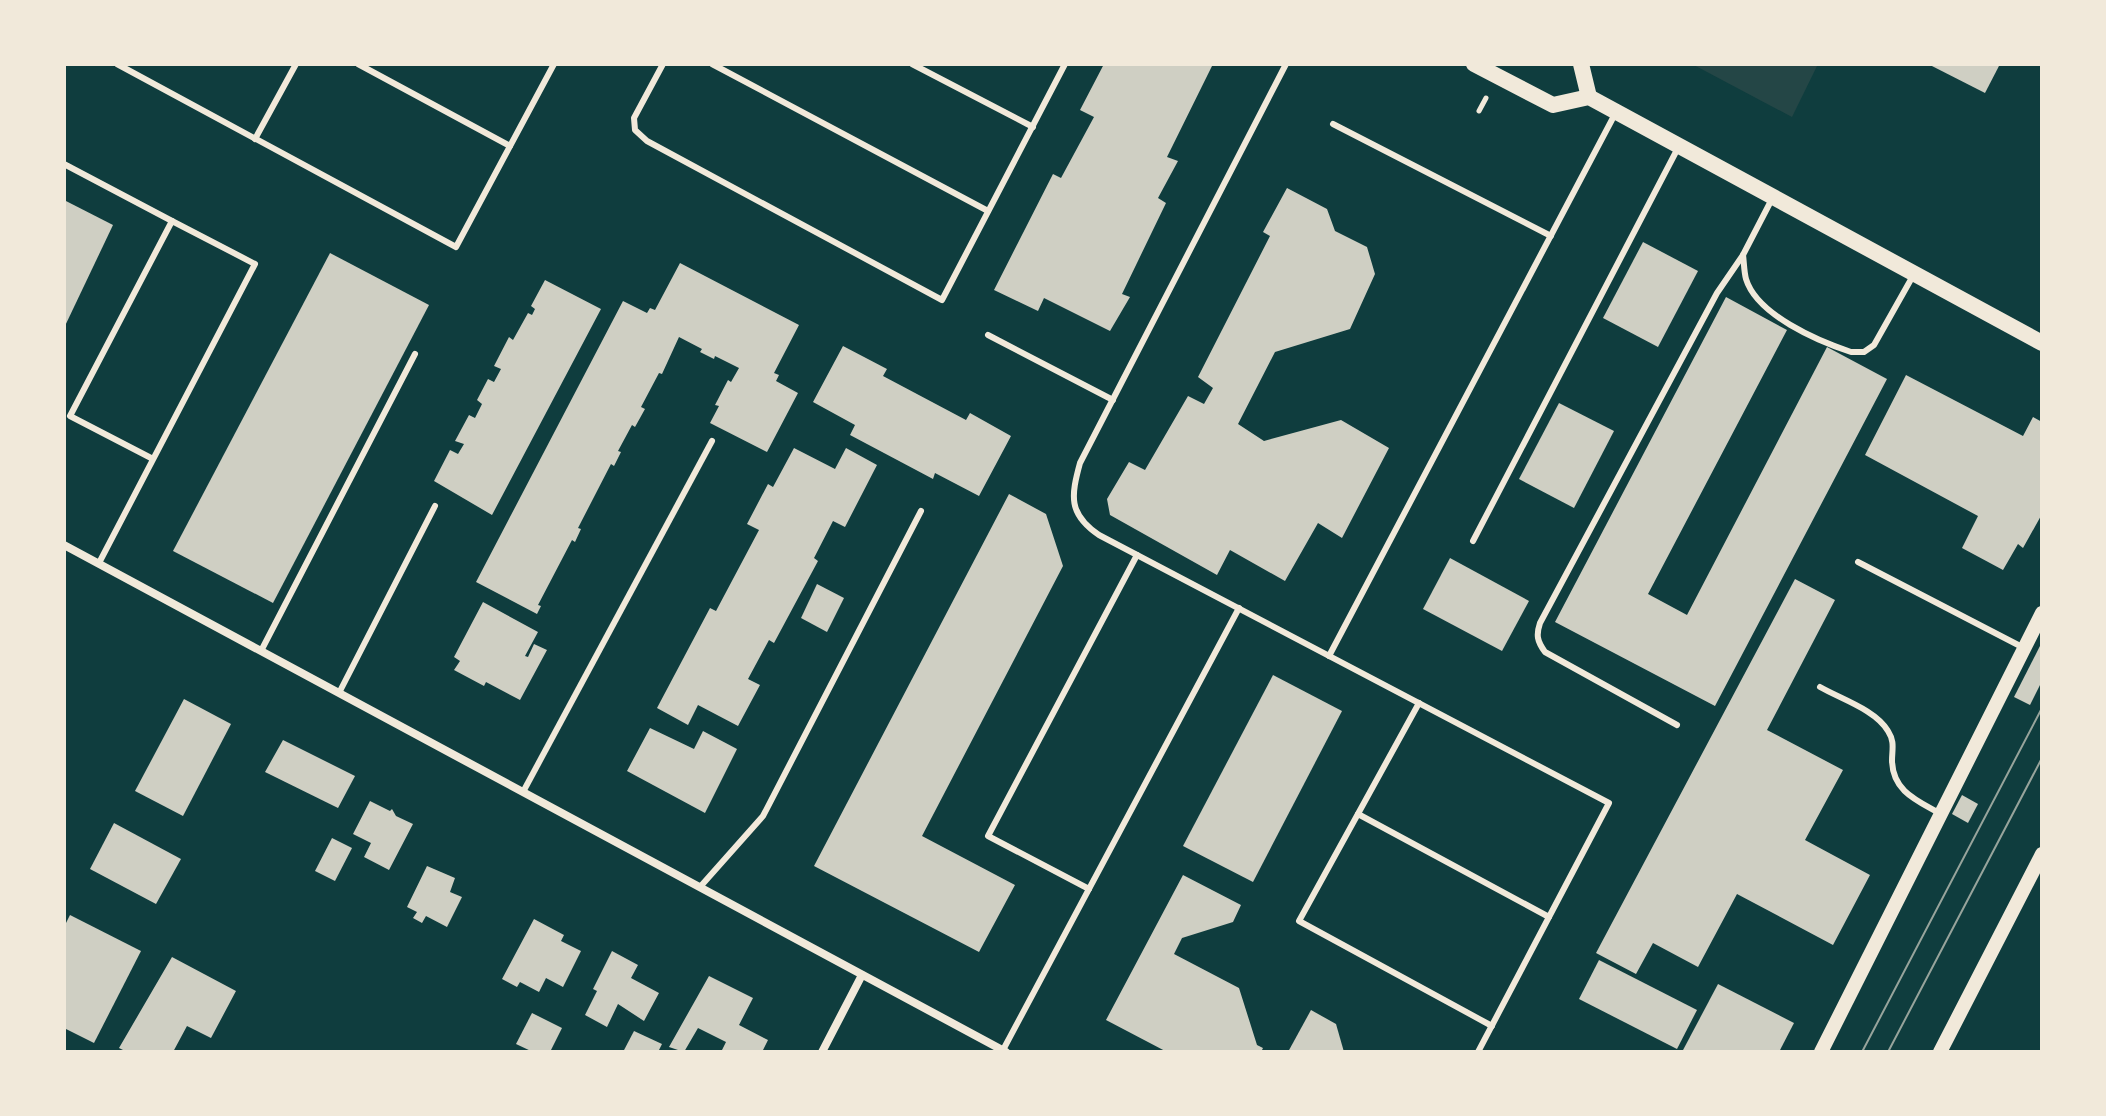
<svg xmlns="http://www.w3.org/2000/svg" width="2106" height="1116" font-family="Cabin,sans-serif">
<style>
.green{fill:#244646}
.building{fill:#cfcfc3}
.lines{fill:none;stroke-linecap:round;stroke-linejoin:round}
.path{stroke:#f1e9da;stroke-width:5}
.service{stroke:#f1e9da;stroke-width:6}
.minor{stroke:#f1e9da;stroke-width:8}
.tertiary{stroke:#f1e9da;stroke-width:14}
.secondary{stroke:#f1e9da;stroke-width:16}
.tram{stroke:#97a49c;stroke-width:2}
</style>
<rect width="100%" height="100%" fill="#0f3d3e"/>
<!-- green -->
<polygon class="green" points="1692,64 1818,64 1792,117"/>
<!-- building -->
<g class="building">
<polygon points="1104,64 1213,64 1167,157 1178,161 1158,198 1166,203 1122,294 1130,297 1110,331 1044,298 1038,311 994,290 1053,174 1061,178 1094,117 1080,110"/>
<polygon points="1928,64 2000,64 1985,93"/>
<polygon points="1287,188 1327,209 1335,231 1367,247 1375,274 1350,329 1275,352 1238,424 1264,441 1341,420 1389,448 1342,538 1318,523 1285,581 1230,550 1217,575 1110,515 1107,499 1129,462 1145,470 1188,396 1204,404 1213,388 1198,377 1270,236 1263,232"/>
<polygon points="64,200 113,225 64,328"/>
<polygon points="1643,242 1698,271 1658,347 1603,318"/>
<polygon points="330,253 429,305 273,603 173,551"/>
<polygon points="680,263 799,325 774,373 779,375 776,381 798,393 767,452 710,423 719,406 715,405 728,380 731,382 739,368 715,356 714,359 700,352 702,349 679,337 662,374 659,373 641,407 645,409 635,427 632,425 618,451 621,452 614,466 611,464 578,528 581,529 575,542 572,540 538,605 541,606 537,614 476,582 623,301 647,313 650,308 655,310"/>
<polygon points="545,280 601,309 492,515 434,481 450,450 458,454 464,444 455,441 469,415 475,418 482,404 477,400 488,379 494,382 501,369 494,366 509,337 513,340 528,313 532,315 535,309 531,306"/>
<polygon points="1726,297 1787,330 1648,594 1687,615 1827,347 1887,379 1715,706 1555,622"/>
<polygon points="843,346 887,369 883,376 966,420 970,413 1011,436 979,496 935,473 933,479 850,435 855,425 813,402"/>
<polygon points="1906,375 2023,436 2033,417 2042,422 2042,514 2023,548 2018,544 2003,570 1962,548 1978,516 1865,455"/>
<polygon points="1559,403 1614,431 1574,508 1519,479"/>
<polygon points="794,448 835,469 846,448 877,465 845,527 833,521 814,558 818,561 774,643 769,640 748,679 760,685 738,726 698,705 688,725 657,708 710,608 716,611 759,530 747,524 768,484 773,487"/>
<polygon points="1009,494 1046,514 1063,566 922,836 1015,885 979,952 814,866"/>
<polygon points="1450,558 1529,601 1502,651 1423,609"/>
<polygon points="1795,579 1835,600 1767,730 1843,770 1805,840 1870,875 1833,945 1737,894 1698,967 1653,943 1636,974 1596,953"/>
<polygon points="817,584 844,598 827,632 801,618"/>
<polygon points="483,602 538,632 525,656 528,657 534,644 547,650 520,700 486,682 484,686 454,670 460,661 454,657"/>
<polygon points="2042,642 2042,681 2030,705 2014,697"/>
<polygon points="1273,675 1342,711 1253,882 1183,846"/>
<polygon points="184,699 231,724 183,816 135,791"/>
<polygon points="650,728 694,749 703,731 737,749 705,813 627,771"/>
<polygon points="283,740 355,776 338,808 265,772"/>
<polygon points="1962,795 1978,804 1968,823 1952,814"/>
<polygon points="370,801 390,811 392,809 396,816 413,824 389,870 364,857 371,843 353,834"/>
<polygon points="114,823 181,859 156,904 90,869"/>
<polygon points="332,838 352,848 335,881 315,871"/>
<polygon points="427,866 455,878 450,892 462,897 447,927 426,916 422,923 413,918 417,912 407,907"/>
<polygon points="1183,875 1241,905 1233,922 1182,938 1174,954 1239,988 1257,1045 1263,1048 1261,1052 1167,1052 1106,1020"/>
<polygon points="70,915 141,951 94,1043 64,1028 64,927"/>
<polygon points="534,919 564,935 561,941 581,951 563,987 546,978 539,992 520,982 517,987 502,979"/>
<polygon points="612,951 638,965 631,978 659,993 644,1021 618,1004 607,1027 585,1015 597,991 593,989"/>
<polygon points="172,957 236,991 211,1038 187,1026 173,1052 127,1052 119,1048"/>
<polygon points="1599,960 1697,1010 1677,1049 1579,999"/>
<polygon points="709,976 753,998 739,1025 768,1040 762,1052 721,1052 726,1042 698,1028 684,1052 669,1047"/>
<polygon points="1718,984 1794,1023 1779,1052 1682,1052"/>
<polygon points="1311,1010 1336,1024 1344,1052 1288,1052"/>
<polygon points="532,1013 562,1028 550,1052 533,1052 516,1044"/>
<polygon points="634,1031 662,1044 658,1052 623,1052"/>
</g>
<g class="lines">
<!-- path -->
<polyline class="path" points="1479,111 1486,98"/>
<!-- service -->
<g class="service">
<polyline points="117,64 456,247 554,64"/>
<polyline points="358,64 510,146"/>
<polyline points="663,64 634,118 635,130 647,141 942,300 1065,64"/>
<polyline points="712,64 988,211"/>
<polyline points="912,64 1033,127"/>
<path d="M1286 64 1080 463C1071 496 1068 514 1099 535L1609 803 1478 1052"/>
<polyline points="1333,124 1551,236"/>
<polyline points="255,139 296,64"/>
<polyline points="64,164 172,221"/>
<path d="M1743 255C1744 262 1744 272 1746 279 1757 315 1818 341 1851 352H1864L1874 345 1914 274"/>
<polyline points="988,335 1113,400"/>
<polyline points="1473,541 1679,146"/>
<polyline points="1858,562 2024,648"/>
<polyline points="99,563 255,264 172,221 70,416 153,459"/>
<polyline points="261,651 415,354"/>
<polyline points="1329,656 1615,114"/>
<path d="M1820 687C1841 699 1876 710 1888 731 1895 742 1892 749 1892 761 1893 791 1916 800 1939 813"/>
<polyline points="339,693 435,506"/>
<polyline points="1419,703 1299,921 1492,1026"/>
<path d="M1677 725 1545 652C1537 641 1536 635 1540 623L1717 293 1743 255 1773 197"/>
<polyline points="523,792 712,441"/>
<polyline points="1358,814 1549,917"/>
<polyline points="700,887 763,816 921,511"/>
<polyline points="1089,889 988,836 1137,555"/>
<polyline points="1003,1050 1239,608"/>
</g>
<!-- minor -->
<g class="minor">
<polyline points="64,545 1006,1052"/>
<polyline points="822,1052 862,975"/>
</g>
<!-- tertiary -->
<g class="tertiary">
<polyline points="1821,1052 2042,613"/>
<polyline points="1940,1052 2042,854"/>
</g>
<!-- secondary -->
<g class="secondary">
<polyline points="1474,64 1553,105 1589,97 2042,343"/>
<polyline points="1581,64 1589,97"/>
</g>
<!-- tram -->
<g class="tram">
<polyline points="1862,1052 2042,708"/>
<polyline points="1888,1052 2042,758"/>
</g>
</g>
<!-- border -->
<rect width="2106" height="1116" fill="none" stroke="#f1e9da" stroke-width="132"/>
</svg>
